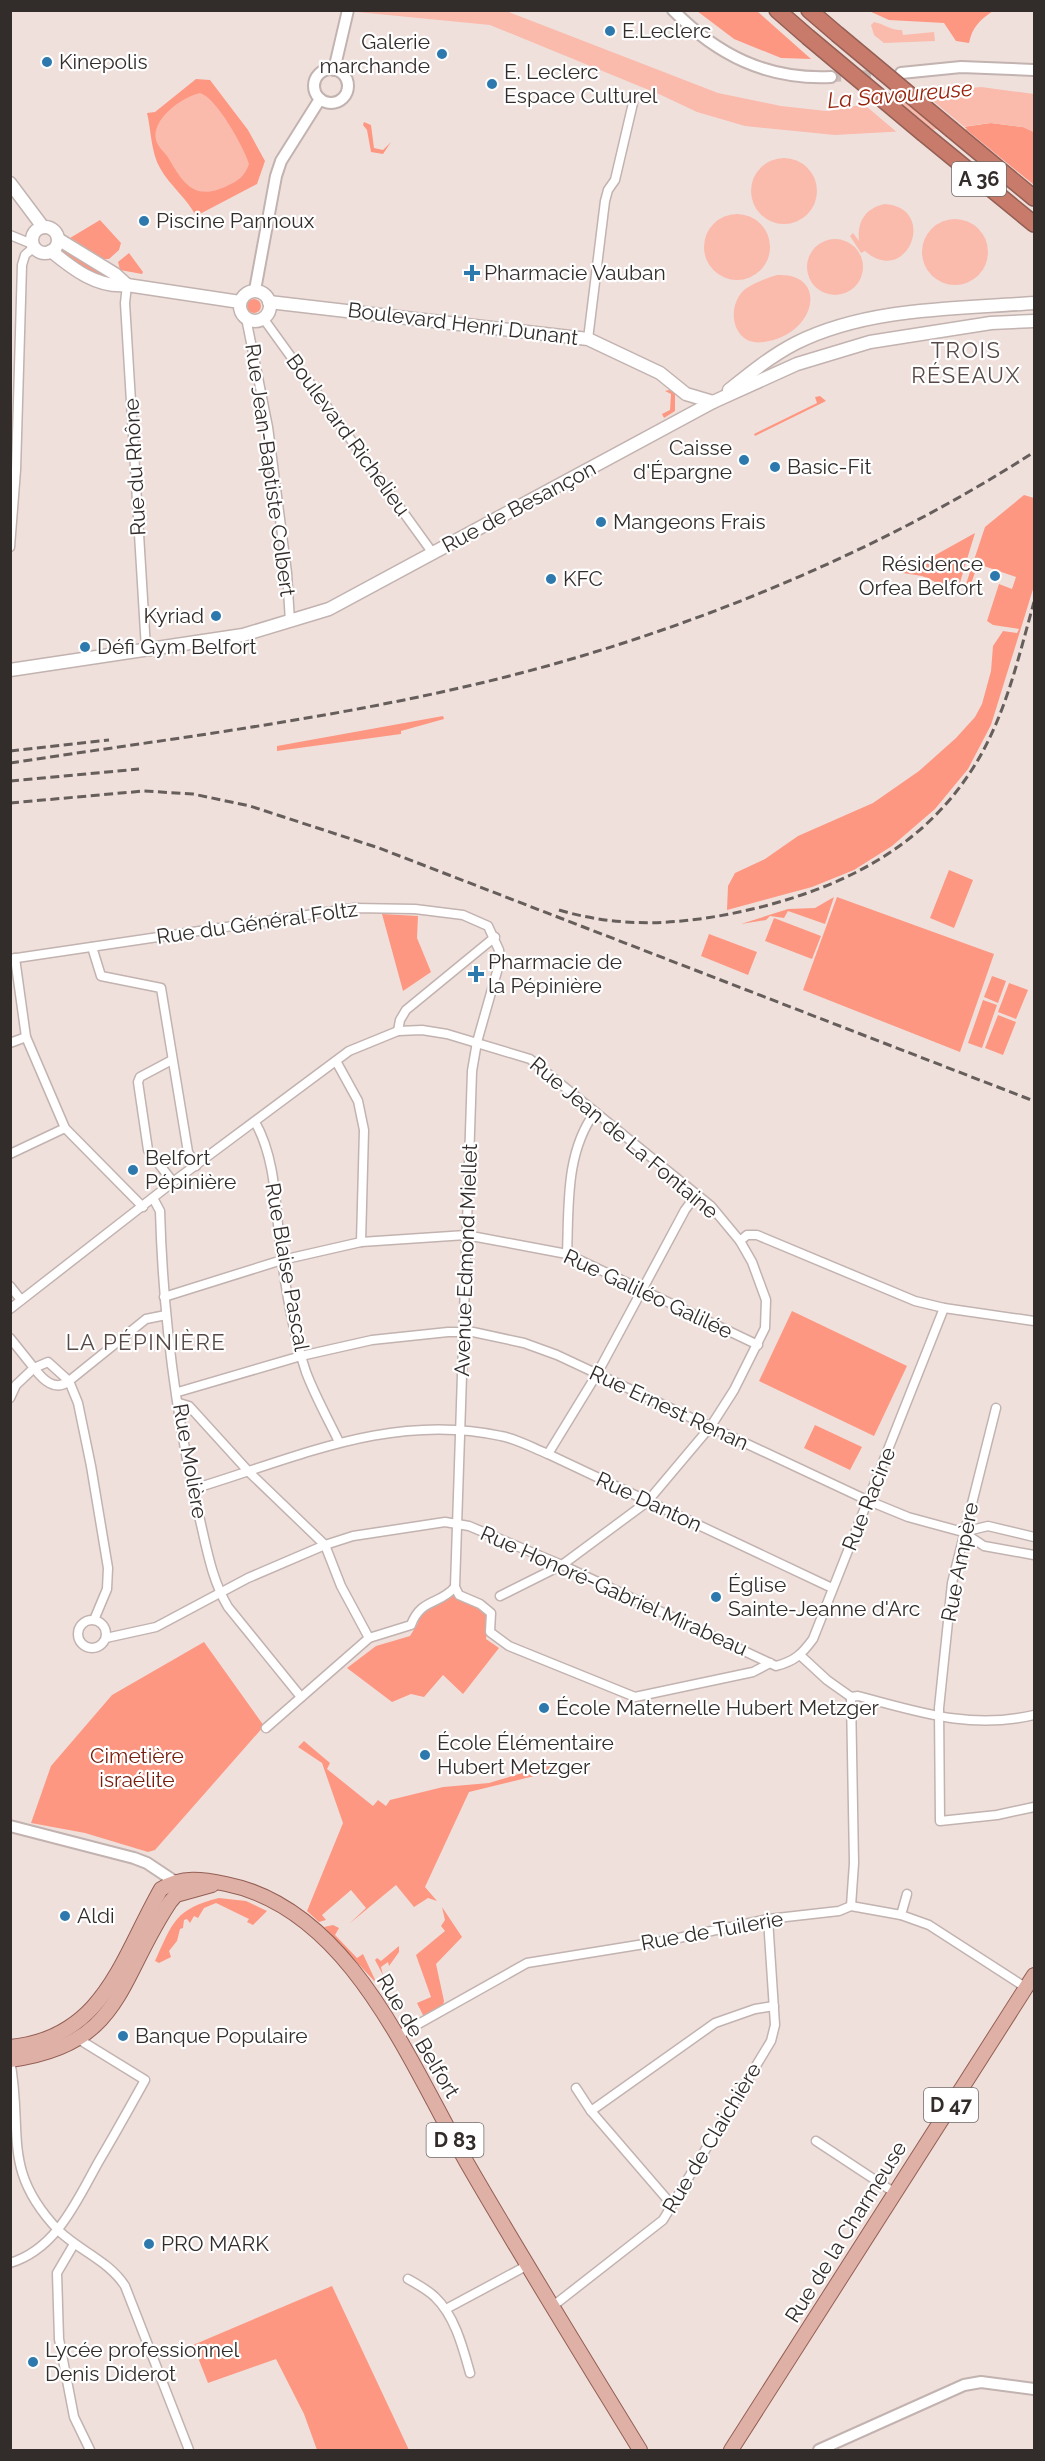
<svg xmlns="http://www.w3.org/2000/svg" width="1045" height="2461" font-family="Raleway,sans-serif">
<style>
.green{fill:#fd9782}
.water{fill:#fabaac}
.pier{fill:#f0e0dc}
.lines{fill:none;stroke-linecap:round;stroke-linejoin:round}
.tertiary-tunnel{stroke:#cabcb8;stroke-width:10;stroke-dasharray:10 5;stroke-linecap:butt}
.minor-casing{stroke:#c2b3b0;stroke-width:11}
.tertiary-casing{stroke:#c2b3b0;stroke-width:14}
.secondary-casing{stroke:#c2b3b0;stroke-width:15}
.primary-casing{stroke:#945f54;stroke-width:16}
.motorway-casing{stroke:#945f54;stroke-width:18}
.minor{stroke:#fff;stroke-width:8}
.tertiary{stroke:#fff;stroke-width:10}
.secondary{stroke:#fff;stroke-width:12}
.primary{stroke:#dfb0a6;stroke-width:14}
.motorway{stroke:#c97b6b;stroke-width:15}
.rail{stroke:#665e5b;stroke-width:3;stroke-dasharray:9 4.5;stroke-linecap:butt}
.motorway-bridge-casing{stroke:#945f54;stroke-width:18;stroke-linecap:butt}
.motorway-bridge{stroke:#c97b6b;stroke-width:15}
.poi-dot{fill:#2d78ac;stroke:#fff;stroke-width:2}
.labels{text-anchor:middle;stroke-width:4.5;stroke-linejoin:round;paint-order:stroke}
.shield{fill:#fff;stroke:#706b6a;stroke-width:1.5}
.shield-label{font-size:20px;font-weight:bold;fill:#322c2a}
.poi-label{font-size:21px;fill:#322c2a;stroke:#fff;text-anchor:start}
.street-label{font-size:21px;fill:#322c2a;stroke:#fff}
.park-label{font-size:21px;fill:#781d0d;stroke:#fff}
.water-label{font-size:22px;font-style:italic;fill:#99210a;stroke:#fff}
.neighbourhood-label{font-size:22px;letter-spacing:1.5px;fill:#564947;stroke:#fff}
</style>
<rect width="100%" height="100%" fill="#f0e0dc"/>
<!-- green -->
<g class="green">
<polygon points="697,11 757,11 811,59 781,58 734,39"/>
<path d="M869 11H993C980 20 972 27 969 43L956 41 944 23 889 20Z"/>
<path d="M196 79 210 80 248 130 265 161 257 184 196 216C186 197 170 186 160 168 151 153 151 129 147 113L155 112Z"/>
<polygon points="364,122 371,125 374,148 383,150 391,142 383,154 371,152 367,130 363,125"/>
<polygon points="991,123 1023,127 1034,132 1034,185 963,127"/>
<polygon points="100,220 121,243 119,250 109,259 104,259 70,238"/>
<polygon points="62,246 86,264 117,279 116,284 83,269 59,250 59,247"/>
<polygon points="129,253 143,272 142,274 120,270 118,262"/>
<circle cx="254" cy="306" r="7"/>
<polygon points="669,390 675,393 675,411 664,418 662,414 670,410 671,394 665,391"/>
<polygon points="820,396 826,401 755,436 754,434 817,403 815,397"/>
<polygon points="1024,495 1034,498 1034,586 991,725 968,769 935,809 892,846 854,870 812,887 727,910 728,886 735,873 765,859 798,836 873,803 919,771 956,738 975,717 982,704 991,671 993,646 1003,631 1017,633 1019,629 993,625 987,621 999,584 1012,589 1016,577 978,564 967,595 963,593 985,527"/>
<polygon points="975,533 958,589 951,589 922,576 903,573"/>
<polygon points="443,716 444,719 401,731 401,734 277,751 277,746"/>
<polygon points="949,870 973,880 954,928 930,918"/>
<polygon points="834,897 825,924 788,911 784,918 770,916 766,920 741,924 788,909 815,908"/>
<polygon points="837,897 994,954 960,1052 803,990"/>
<polygon points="382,914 418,916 417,938 431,972 403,991"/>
<polygon points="774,918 821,936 812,959 765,941"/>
<polygon points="709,934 757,952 748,975 701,956"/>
<polygon points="992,976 1006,981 998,1003 984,997"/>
<polygon points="1009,983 1028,990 1016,1019 998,1012"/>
<polygon points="983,1000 997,1005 982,1048 968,1043"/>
<polygon points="998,1015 1016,1022 1003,1055 985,1048"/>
<polygon points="792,1311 907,1366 874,1436 759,1381"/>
<polygon points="815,1425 862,1447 850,1470 804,1448"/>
<polygon points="454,1594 458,1600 486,1612 489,1621 486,1639 499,1648 463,1694 443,1675 424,1697 411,1694 392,1702 347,1668 376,1646 410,1636 418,1623 419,1613"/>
<polygon points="204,1642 264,1726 155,1850 148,1852 85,1833 31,1823 51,1766 112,1695"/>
<polygon points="304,1741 330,1763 327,1769 373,1806 378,1800 386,1806 390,1800 443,1787 489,1783 552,1764 559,1770 469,1792 425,1887 437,1901 428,1898 414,1907 396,1885 349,1924 366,1908 351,1890 322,1915 326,1920 319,1922 307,1911 343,1823 322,1763 298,1747"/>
<path d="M219 1898 246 1901 267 1911 253 1925 247 1922 249 1919 216 1903 204 1908 198 1918 194 1916 190 1923 187 1919 184 1920 183 1928 180 1929 177 1941 169 1951 171 1957 159 1963 155 1961C173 1922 175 1909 219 1898Z"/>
<polygon points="442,1907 462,1937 436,1964 444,2001 443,2006 424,2017 417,2003 431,1997 416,1955 445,1931 441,1926 445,1920"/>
<polygon points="333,1925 339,1928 335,1935 357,1958 363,1954 377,1984 324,1927"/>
<polygon points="399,1946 399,1952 389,1966 388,1962 381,1967 383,1975 375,1960 377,1958 381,1961"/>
<polygon points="332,2286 409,2450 317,2450 304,2414 276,2359 208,2383 193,2345"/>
</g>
<!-- water -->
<g class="water">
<polygon points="347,11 506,11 718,93 781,106 826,111 941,91 981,87 1034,94 1034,132 1023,127 991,123 943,129 835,135 745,126 697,112 661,95 490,25"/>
<path d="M874 22C885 24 891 31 902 30L903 35 934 32 935 41 884 43 874 35 871 25Z"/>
<path d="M200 93C217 98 244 148 249 164 245 176 238 181 227 186 195 201 184 185 169 159 166 153 158 148 156 140 151 119 182 97 200 93Z"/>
<circle cx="784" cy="191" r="33"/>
<path d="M885 204C939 208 907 288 865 251L861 253 850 236 853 233 859 241C857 222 865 208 885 204Z"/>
<circle cx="737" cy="247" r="33"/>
<circle cx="955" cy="252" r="33"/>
<circle cx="835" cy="267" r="28"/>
<path d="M777 275C829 272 817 335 764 342 734 347 725 310 743 291 751 284 767 278 777 275Z"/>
</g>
<!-- pier -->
<g class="pier">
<polygon points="921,91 967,129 941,131 897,95"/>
<polygon points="892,96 936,132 899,134 860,101"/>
</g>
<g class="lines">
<!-- tertiary-tunnel -->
<polyline class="tertiary-tunnel" points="831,77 887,74"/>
<!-- minor casing -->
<g class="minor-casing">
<g id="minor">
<polyline points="10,235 32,244"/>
<polyline points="127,285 125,303 146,649"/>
<polyline points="246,318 268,427 287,573 290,622"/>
<polyline points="263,318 432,552"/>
<polyline points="588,339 605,201 608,190 615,180 633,103"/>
<polyline points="10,547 16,470 22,265 25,255 34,247"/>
<polyline points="92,947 101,976 161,988 188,1152 196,1166"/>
<polyline points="15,958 26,1037 65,1128 143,1207"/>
<polyline points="10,959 354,908 415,909 463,915 488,926 499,950 500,961 477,1042 472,1071 455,1587 459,1595 480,1604 491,1613 490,1632 509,1646 635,1697 753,1672 770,1663"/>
<polyline points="398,1031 400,1020 406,1010 495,937"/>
<polyline points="10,1043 26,1037"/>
<polyline points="172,1060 140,1077 138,1082 148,1150 173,1182"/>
<polyline points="336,1061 358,1101 364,1130 361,1242"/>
<path d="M255 1122C278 1162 275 1215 282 1260 287 1297 294 1336 306 1372 315 1396 328 1419 339 1442"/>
<polyline points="10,1154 65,1128"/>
<path d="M153 1198 160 1211C163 1314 176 1419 200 1520 207 1550 212 1580 228 1607L301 1697"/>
<path d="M567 1254C569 1206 565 1153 595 1112"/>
<polyline points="10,1286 21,1300"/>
<polyline points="164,1297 282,1260 361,1242 466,1235 567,1254 758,1345"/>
<polyline points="10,1309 173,1182 349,1051 398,1031 422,1030 447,1034 530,1059 711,1206 740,1241 747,1235 757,1235 915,1301 944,1308 1034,1321"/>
<polyline points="10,1338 34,1368 16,1385 10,1398"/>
<path d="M48 1362 69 1381C55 1392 43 1380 34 1368Z"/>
<polyline points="178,1392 301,1356 372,1340 448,1332 473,1332 524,1343 557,1355 869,1501 908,1517 963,1532 984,1546 1034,1555"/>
<polyline points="179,1403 189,1406 249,1472 325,1545 341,1586 369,1638"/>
<polyline points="996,1408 952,1583 939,1708 940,1821 997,1815 1034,1807"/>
<polyline points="548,1454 597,1374 685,1210 696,1195"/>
<path d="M193 1489C296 1458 392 1412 501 1436 517 1439 533 1448 548 1454L832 1588"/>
<polyline points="963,1532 988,1526 1034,1537"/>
<polyline points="500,1596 562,1565 647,1502 711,1426 734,1390 765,1328 766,1300 752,1262 740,1241"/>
<polyline points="94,1620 107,1589 108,1568 91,1466 78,1403 69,1381 146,1319 166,1315"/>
<circle cx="92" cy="1634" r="14"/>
<path d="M106 1638 156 1627 248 1578 325 1545 353 1536 445 1522 469 1526 562 1565 776 1666C795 1661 802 1654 813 1639L944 1308"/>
<path d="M801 1656 827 1680 851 1697 858 1696C919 1712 970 1730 1034 1715"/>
<polyline points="851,1697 854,1863 851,1906"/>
<path d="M266 1728 369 1638 411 1625C421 1598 440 1605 455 1587"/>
<polyline points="901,1915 907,1894"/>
<polyline points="397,2036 527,1963 669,1940 768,1919 839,1911 851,1906 901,1915 929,1925 1025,1987"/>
<path d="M10 2060C24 2134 0 2169 59 2231 80 2251 109 2261 125 2286L189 2450"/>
<polyline points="576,2088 591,2111 672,2205"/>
<polyline points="591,2111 715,2023 755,2009 774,2006"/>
<polyline points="816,2141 895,2193"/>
<polyline points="74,2244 57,2273 59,2339 74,2417 90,2450"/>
<path d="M10 2263C57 2249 77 2200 99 2161 115 2134 130 2107 145 2080L80 2040"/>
<path d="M408 2279C417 2284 428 2290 435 2297 455 2316 463 2348 470 2373"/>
<polyline points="553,2306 663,2220 771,2041 775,2025 768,1919"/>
<polyline points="446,2309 528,2265"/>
</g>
</g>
<!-- tertiary casing -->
<g class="tertiary-casing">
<g id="tertiary">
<path d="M673 10C717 55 767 80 831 77"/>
<circle cx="331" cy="86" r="17"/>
<polyline points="334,70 348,10"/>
<polyline points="901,73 961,67 1034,70"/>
<polyline points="255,290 276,176 281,161 320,99"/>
<polyline points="10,1826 134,1858 147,1863 174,1881 175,1889"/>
<polyline points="819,2450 964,2385 981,2382 1034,2389"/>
</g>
</g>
<!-- secondary casing -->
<g class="secondary-casing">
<g id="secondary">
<polyline points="10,183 43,227"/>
<circle cx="45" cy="240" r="13"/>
<polyline points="58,239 115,274 127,285"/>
<path d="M51 251C73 269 97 288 127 285L240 302"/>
<circle cx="255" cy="306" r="15"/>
<polyline points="269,302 588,339 660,373 686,394 713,402"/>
<path d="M729 390C750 373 771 356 796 343 868 307 956 309 1034 303"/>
<polyline points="10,670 243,635 329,609 713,402 797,364 870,342 991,323 1034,321"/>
</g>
</g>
<!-- primary casing -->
<g class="primary-casing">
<g id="primary">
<path d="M10 2047C104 2038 121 1959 161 1889 182 1876 202 1879 226 1884 351 1909 410 2064 467 2163 523 2260 582 2355 640 2450"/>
<path d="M10 2060C123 2045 117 1981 170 1902L176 1895 212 1885"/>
<polyline points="731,2450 1034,1975"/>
</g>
</g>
<!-- motorway casing -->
<g class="motorway-casing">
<g id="motorway">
<polyline points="777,10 808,37"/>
<polyline points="809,10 837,34"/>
<polyline points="952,130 1034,198"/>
<polyline points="924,134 1034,224"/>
</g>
</g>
<!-- minor -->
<use href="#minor" class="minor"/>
<!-- tertiary -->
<use href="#tertiary" class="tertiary"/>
<!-- secondary -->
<use href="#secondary" class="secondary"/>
<!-- primary -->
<use href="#primary" class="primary"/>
<!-- motorway -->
<use href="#motorway" class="motorway"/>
<!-- rail -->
<g class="rail">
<polyline points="10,751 109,740"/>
<path d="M10 763C168 739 326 720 481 683 670 638 872 557 1034 452"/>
<polyline points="10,781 139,769"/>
<polyline points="10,803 144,791 193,794 250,806 379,848 1034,1101"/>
<path d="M559 910C626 930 690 924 757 908 845 886 923 847 973 768 1005 718 1018 659 1034 602"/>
</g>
<!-- motorway-bridge casing -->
<g class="motorway-bridge-casing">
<g id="motorway-bridge">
<polyline points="837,34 952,130"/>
<polyline points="808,37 924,134"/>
</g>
</g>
<!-- motorway-bridge -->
<use href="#motorway-bridge" class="motorway-bridge"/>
</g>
<!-- markers -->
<g class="poi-dot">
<circle cx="610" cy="31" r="6"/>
<circle cx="442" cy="54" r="6"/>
<circle cx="47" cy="62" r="6"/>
<circle cx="492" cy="84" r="6"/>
<circle cx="144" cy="221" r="6"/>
<path d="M469 264h6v6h6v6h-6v6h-6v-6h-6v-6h6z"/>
<circle cx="744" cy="460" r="6"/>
<circle cx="775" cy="467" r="6"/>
<circle cx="601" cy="522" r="6"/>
<circle cx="995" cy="576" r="6"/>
<circle cx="551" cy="579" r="6"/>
<circle cx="216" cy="616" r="6"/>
<circle cx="85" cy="647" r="6"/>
<path d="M473 965h6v6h6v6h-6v6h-6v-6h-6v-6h6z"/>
<circle cx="133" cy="1170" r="6"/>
<circle cx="716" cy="1597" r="6"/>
<circle cx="544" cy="1708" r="6"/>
<circle cx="425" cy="1755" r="6"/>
<circle cx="65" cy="1916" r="6"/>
<circle cx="123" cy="2036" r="6"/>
<circle cx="149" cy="2244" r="6"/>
<circle cx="33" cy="2362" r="6"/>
</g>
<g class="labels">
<!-- shield labels -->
<g class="shield">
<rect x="952" y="162" width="54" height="34" rx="4.5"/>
<rect x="924" y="2088" width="54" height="34" rx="4.5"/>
<rect x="426.5" y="2123" width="57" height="34" rx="4.5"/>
</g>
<g class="shield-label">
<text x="979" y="186">A 36</text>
<text x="951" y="2112">D 47</text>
<text x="455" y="2147">D 83</text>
</g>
<!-- poi labels -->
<g class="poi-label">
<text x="622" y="38">E.Leclerc</text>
<text x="430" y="49" text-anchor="end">Galerie<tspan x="430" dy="24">marchande</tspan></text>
<text x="59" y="69">Kinepolis</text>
<text x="504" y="79">E. Leclerc<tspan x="504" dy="24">Espace Culturel</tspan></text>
<text x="156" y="228">Piscine Pannoux</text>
<text x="484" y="280">Pharmacie Vauban</text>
<text x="732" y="455" text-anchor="end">Caisse<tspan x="732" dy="24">d'Épargne</tspan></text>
<text x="787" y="474">Basic-Fit</text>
<text x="613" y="529">Mangeons Frais</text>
<text x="983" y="571" text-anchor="end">Résidence<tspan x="983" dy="24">Orfea Belfort</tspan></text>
<text x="563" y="586">KFC</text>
<text x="204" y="623" text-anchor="end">Kyriad</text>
<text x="97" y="654">Défi Gym Belfort</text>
<text x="488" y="969">Pharmacie de<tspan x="488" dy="24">la Pépinière</tspan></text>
<text x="145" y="1165">Belfort<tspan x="145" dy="24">Pépinière</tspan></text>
<text x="728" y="1592">Église<tspan x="728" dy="24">Sainte-Jeanne d'Arc</tspan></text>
<text x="556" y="1715">École Maternelle Hubert Metzger</text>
<text x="437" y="1750">École Élémentaire<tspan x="437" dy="24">Hubert Metzger</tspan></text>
<text x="77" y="1923">Aldi</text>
<text x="135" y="2043">Banque Populaire</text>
<text x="161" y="2251">PRO MARK</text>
<text x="45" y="2357">Lycée professionnel<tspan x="45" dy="24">Denis Diderot</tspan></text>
</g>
<!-- street labels -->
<g class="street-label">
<text transform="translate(463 324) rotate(7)" y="7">Boulevard Henri Dunant</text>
<text transform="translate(348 435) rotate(54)" y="7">Boulevard Richelieu</text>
<text transform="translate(135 467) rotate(-93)" y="7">Rue du Rhône</text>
<text transform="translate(270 470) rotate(82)" y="7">Rue Jean-Baptiste Colbert</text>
<text transform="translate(519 507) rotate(-28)" y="7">Rue de Besançon</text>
<text transform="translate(257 923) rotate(-8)" y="7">Rue du Général Foltz</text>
<text transform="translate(624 1138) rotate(40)" y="7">Rue Jean de La Fontaine</text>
<text transform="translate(466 1260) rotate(-88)" y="7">Avenue Edmond Miellet</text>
<text transform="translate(287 1267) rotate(80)" y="7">Rue Blaise Pascal</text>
<text transform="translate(648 1294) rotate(25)" y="7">Rue Galiléo Galilée</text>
<text transform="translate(669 1408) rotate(25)" y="7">Rue Ernest Renan</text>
<text transform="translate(190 1461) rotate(80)" y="7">Rue Molière</text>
<text transform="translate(869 1499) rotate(-68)" y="7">Rue Racine</text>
<text transform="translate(649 1502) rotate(25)" y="7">Rue Danton</text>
<text transform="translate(960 1562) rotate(-79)" y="7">Rue Ampère</text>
<text transform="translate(614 1591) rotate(24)" y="7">Rue Honoré-Gabriel Mirabeau</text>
<text transform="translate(712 1931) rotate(-10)" y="7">Rue de Tuilerie</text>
<text transform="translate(418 2036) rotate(59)" y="7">Rue de Belfort</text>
<text transform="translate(712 2138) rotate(-59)" y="7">Rue de Claichière</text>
<text transform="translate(846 2232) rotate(-58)" y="7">Rue de la Charmeuse</text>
</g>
<!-- park labels -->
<g class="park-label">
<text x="137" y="1763">Cimetière<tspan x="137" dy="24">israélite</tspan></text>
</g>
<!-- water labels -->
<g class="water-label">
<text transform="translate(900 94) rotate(-5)" y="8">La Savoureuse</text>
</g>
<!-- neighbourhood labels -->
<g class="neighbourhood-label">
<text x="966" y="358">TROIS<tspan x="966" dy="25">RÉSEAUX</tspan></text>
<text x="146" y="1350">LA PÉPINIÈRE</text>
</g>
</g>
<!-- border -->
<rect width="1045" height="2461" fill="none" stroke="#322c2a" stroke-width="24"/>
</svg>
